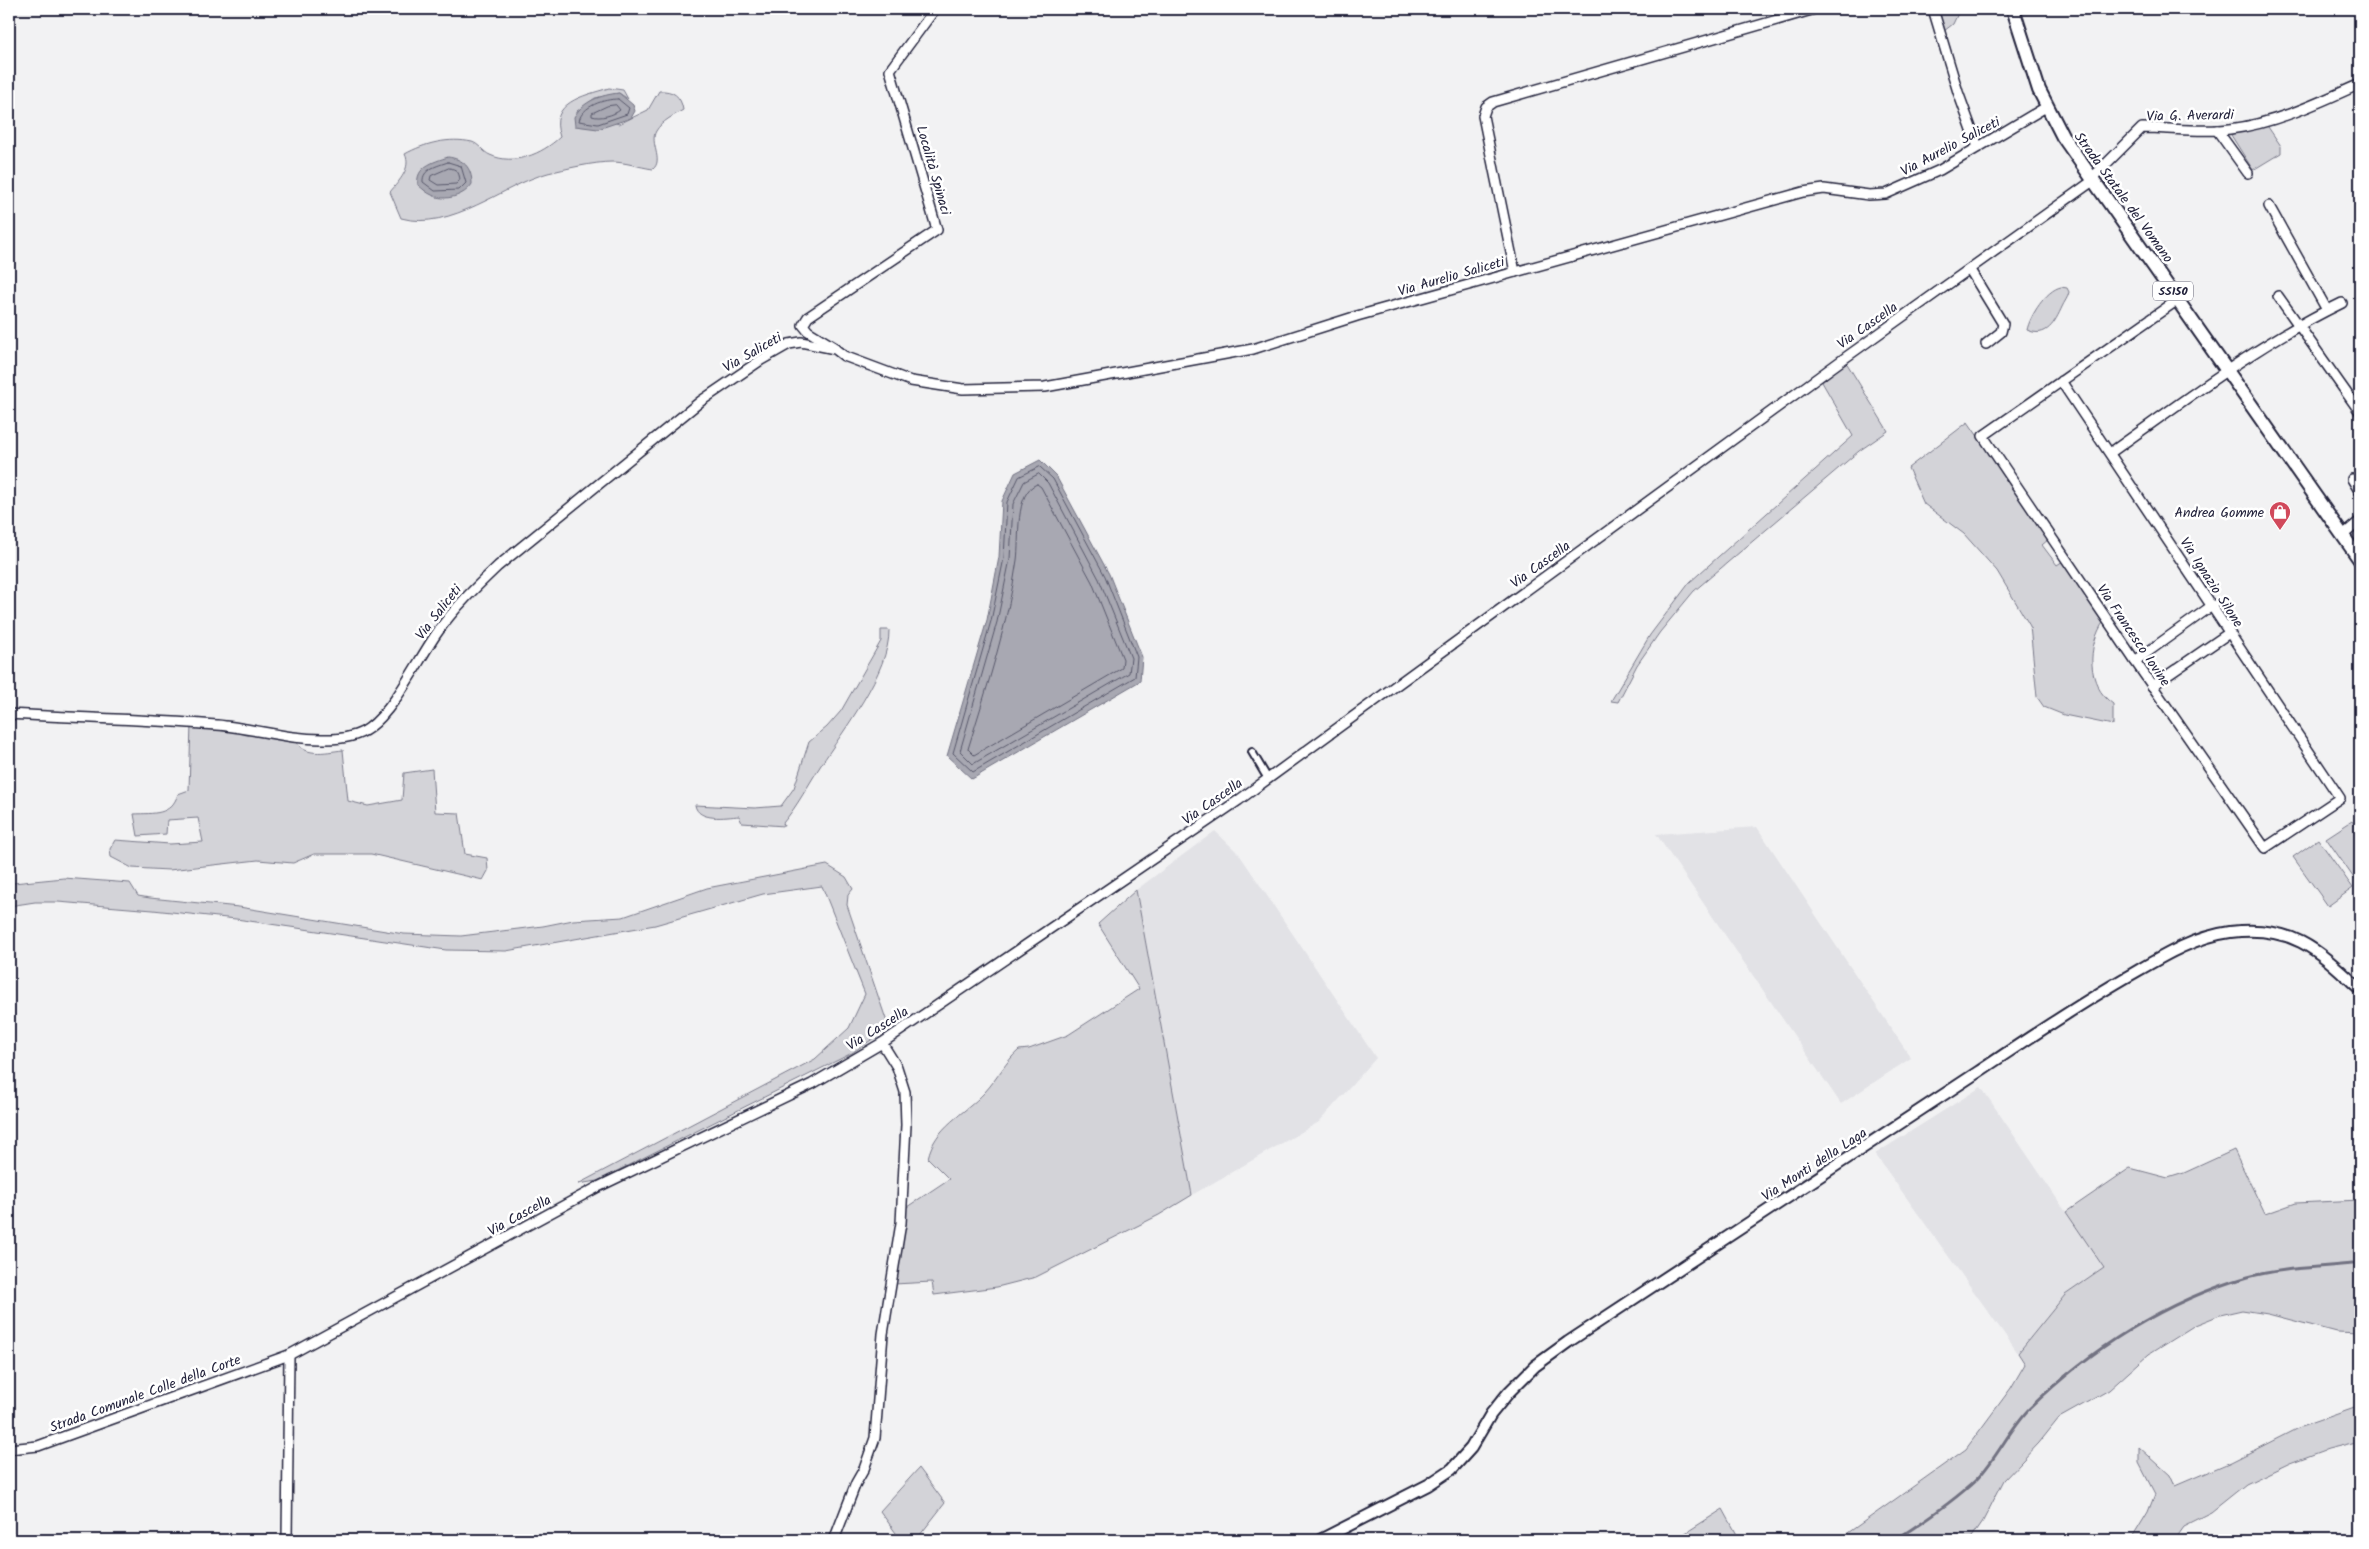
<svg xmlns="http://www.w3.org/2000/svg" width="2369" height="1549" font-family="Kalam,sans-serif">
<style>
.built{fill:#e2e2e6}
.green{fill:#d3d3d8;stroke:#7a7a8a}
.water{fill:#a8a8b2;stroke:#727282}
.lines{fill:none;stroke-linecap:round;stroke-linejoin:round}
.shore{stroke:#58586b;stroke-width:1}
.stream{stroke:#727282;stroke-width:3}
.pedestrian-casing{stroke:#22223b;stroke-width:10}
.minor-casing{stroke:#22223b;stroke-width:12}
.tertiary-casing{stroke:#22223b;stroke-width:14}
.primary-casing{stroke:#22223b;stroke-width:16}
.pedestrian{stroke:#fff;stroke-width:6}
.minor{stroke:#fff;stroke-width:9}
.tertiary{stroke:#fff;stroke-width:10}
.primary{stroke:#fff;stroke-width:12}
.labels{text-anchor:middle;stroke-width:5;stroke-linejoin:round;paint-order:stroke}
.shield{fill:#fff;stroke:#646476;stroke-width:1}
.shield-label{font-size:12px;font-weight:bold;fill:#22223b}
.street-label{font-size:14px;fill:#22223b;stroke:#fff}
.poi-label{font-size:14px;fill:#22223b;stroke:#fff;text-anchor:end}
</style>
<rect width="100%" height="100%" fill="#f2f2f3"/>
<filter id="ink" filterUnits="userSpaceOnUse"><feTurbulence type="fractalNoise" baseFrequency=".02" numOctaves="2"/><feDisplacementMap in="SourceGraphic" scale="10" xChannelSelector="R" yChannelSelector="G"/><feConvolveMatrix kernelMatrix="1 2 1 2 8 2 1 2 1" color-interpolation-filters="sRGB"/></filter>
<g filter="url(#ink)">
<!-- built -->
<g class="built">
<polygon points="1757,827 1911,1058 1841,1104 1656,834"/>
<polygon points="1215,831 1239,854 1376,1058 1319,1122 1192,1195 1136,890"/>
<polygon points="1981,1087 2104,1268 2065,1295 2018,1353 1875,1154"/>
</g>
<!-- green -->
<g class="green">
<polygon points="1937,9 1960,9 1953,24 1944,31"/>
<path d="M609 88 623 90 628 99 619 93 595 98 577 111 619 124 648 110 659 91C673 90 681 96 683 110 673 116 662 121 656 131 649 143 664 160 653 169 639 167 625 162 612 162 594 162 565 169 548 173 503 185 451 232 401 218L390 192C399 181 412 168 405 154 425 143 449 137 472 142 479 144 483 152 490 155 514 166 542 154 560 137 548 102 583 96 609 88Z"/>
<polygon points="2266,124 2281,146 2281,153 2253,170 2231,135 2239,130"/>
<path d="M2061 287 2067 288 2069 292C2068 298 2064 302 2062 307 2055 322 2047 339 2027 330 2030 316 2046 290 2061 287Z"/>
<polygon points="1846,362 1888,431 1859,451 1694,591 1660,632 1637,665 1618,702 1611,701 1650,635 1690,582 1853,436 1822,382"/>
<path d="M1968 422 2049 539 2042 545 2057 565 2063 561 2104 621C2087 646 2086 685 2113 704V725L2064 715 2044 707 2037 697 2030 626 1997 571 1964 534 1924 504 1908 468Z"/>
<path d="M881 630H889C890 671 843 731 821 765 808 785 798 805 783 823L784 826 742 823 739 816C726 817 698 822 695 805L755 808 781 806 794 788 809 742 827 727 841 711 881 641Z"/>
<path d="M191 724 294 739C304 758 324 752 343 750L348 801 368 806 402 800 404 773 432 769 435 812 459 813 465 854 487 858 488 871 483 880 371 854H314L293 863 258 860 169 870 132 868 111 857 110 849 115 840 170 844 203 842 198 818 167 820 166 834 138 836 134 814C154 813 171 816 178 794L189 790Z"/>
<polygon points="2352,821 2360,833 2360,887 2326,838"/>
<polygon points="2318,839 2353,888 2328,906 2293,857"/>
<polygon points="827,865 846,877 853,889 848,895 847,905 889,1028 852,1053 597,1181 578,1184 815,1059 849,1028 865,994 822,886 763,894 655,925 506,951 446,950 236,919 153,910 58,902 35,902 9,906 10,866 13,883 64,878 130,883 138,896 150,898 239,907 404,934 461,936 543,926 573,920 623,917 707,888"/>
<path d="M1136 890 1192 1195 1159 1215 1036 1277 997 1287 934 1295 932 1282 894 1284 904 1209 949 1179 928 1158C935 1126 964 1115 985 1092 997 1079 1006 1061 1019 1050L1029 1049 1068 1035 1139 989 1098 924Z"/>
<polygon points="2234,1150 2265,1214 2296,1203 2360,1200 2360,1333 2337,1332 2268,1314 2242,1310 2220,1315 2195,1325 2149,1354 2109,1390 2059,1418 2039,1443 2004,1480 1983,1521 1970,1540 1838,1540 1966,1449 2011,1388 2025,1364 2018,1353 2065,1295 2104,1268 2066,1212 2130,1168 2168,1178 2184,1173"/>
<polygon points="2360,1406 2360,1441 2328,1449 2290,1463 2246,1484 2211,1512 2183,1526 2173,1540 2131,1540 2148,1512 2155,1494 2139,1463 2139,1447 2170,1475 2175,1486 2231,1462 2298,1428"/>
<polygon points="919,1468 945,1503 916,1540 901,1540 880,1511"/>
<polygon points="1723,1509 1740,1540 1674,1540 1676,1539"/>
</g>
<!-- water -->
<g class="water">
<path d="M619 93 633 105 635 111 631 118 598 129 575 126 574 117C583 101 601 95 619 93Z"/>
<path d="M448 157C463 159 472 167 472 184 465 196 444 202 432 195 427 193 423 189 418 185 415 167 433 162 448 157Z"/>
<polygon points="1040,460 1056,476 1109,574 1142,657 1140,681 972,779 947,756 987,620 999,557 1002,501 1015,473"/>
</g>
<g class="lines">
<!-- shore -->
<g class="shore">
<path d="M618 99 629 108 627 114 598 124 579 121C582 106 604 99 618 99Z"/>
<path d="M616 105 620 110C614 115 600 119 592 116V113L607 106Z"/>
<path d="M448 162 461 166 466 183 459 190 435 191 423 182C422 169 437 166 448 162Z"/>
<path d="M449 168C457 169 459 172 460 180L456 184 438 185 430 180 431 176Z"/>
<polygon points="1040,467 1053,479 1105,576 1137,657 1135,677 973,772 953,753 991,621 1004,558 1007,502 1019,477"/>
<polygon points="1039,474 1048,483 1099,579 1131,658 1129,673 973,764 960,751 997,622 1010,559 1013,504 1024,482"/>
<path d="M1037 484 1041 487 1092 582 1123 659 1122 668 974 755 968 749C987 687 1008 624 1017 560 1020 540 1014 492 1037 484Z"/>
</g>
<!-- stream -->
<path class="stream" d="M1895 1540C1923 1522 1953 1502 1977 1479 1997 1458 2009 1430 2029 1409 2090 1349 2165 1301 2248 1277 2284 1267 2323 1268 2360 1263"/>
<!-- pedestrian casing -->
<g class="pedestrian-casing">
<polyline id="pedestrian" points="1252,752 1268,779"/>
</g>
<!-- minor casing -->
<g class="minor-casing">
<g id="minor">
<polyline points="1933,9 1958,92 1978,147"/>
<polyline points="2217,130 2248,173"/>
<path d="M2092 178 2142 128C2171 128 2202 133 2230 129 2274 124 2320 102 2360 84"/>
<polyline points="2269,206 2327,310"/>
<polyline points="1970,270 2003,324 2001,332 1986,344"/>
<polyline points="1515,272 1483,116 1486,107 1493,102 1815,9"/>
<polyline points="2278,296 2360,412"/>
<polyline points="834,347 808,331 803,325 808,317 937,230 890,70 935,9"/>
<polyline points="2061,381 2340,798 2265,848 2135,661 1983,436 2179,299"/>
<path d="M2110 453C2185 400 2259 343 2342 303"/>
<polyline points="2352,479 2360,492"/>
<polyline points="2343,535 2360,521"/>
<polyline points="2135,661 2213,605"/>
<polyline points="2152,686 2229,633"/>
<path d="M9 714C78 718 148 719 217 725 253 728 289 740 326 739 340 739 357 737 369 728 395 709 418 660 437 633 454 608 476 587 498 566L701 401 761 360 789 344 801 342 835 349 844 356 911 381 963 389 1045 387 1253 349 1357 316 1803 192 1824 189 1869 195 1886 194 1940 170 2046 107"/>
<polyline points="9,1449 38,1446 289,1355 598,1187 812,1084 882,1043 1239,800 1842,360 2094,180"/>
<polyline points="287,1540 289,1355"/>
<polyline points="834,1540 856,1483 864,1469 875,1438 883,1334 901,1223 906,1125 905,1092 897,1067 882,1043"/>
</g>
</g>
<!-- tertiary casing -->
<g class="tertiary-casing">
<path id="tertiary" d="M1320 1540 1428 1485 1452 1469 1471 1448 1491 1414 1509 1392 1535 1366 1568 1342C1705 1252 1841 1162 1978 1072 2029 1038 2079 1004 2132 974 2163 956 2194 937 2230 932 2292 924 2318 950 2360 989"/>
</g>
<!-- primary casing -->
<g class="primary-casing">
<polyline id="primary" points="2013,9 2039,90 2063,137 2360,560"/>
</g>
<!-- pedestrian -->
<use href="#pedestrian" class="pedestrian"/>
<!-- minor -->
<use href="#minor" class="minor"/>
<!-- tertiary -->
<use href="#tertiary" class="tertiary"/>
<!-- primary -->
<use href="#primary" class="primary"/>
</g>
</g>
<!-- icons -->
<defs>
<g id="shop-pin" transform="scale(1.125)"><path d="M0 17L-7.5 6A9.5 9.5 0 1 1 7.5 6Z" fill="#d1495b" stroke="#fff"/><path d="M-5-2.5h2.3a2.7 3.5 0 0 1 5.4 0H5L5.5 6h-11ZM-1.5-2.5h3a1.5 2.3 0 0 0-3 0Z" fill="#fff"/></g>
</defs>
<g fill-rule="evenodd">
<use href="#shop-pin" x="2280" y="512"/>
</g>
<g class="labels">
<!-- shield labels -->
<rect class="shield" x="2153" y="281.5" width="40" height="19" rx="4"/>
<g class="shield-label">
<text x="2173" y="295">SS150</text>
</g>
<!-- street labels -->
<g class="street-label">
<text transform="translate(2190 115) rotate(-1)" y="5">Via G. Averardi</text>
<text transform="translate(1950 146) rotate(-28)" y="5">Via Aurelio Saliceti</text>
<text transform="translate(934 170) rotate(74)" y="5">Località Spinaci</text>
<text transform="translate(2124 197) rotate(54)" y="5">Strada Statale del Vomano</text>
<text transform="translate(1451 276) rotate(-16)" y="5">Via Aurelio Saliceti</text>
<text transform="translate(1867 325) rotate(-35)" y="5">Via Cascella</text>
<text transform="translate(752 352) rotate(-30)" y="5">Via Saliceti</text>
<text transform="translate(1540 564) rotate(-36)" y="5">Via Cascella</text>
<text transform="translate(2212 582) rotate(57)" y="5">Via Ignazio Silone</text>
<text transform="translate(438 612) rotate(-52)" y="5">Via Saliceti</text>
<text transform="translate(2134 635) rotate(56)" y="5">Via Francesco Iovine</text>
<text transform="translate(1212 801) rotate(-35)" y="5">Via Cascella</text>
<text transform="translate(877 1028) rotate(-32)" y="5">Via Cascella</text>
<text transform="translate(1814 1164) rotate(-33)" y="5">Via Monti della Laga</text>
<text transform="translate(519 1215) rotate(-29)" y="5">Via Cascella</text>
<text transform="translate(145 1393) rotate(-20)" y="5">Strada Comunale Colle della Corte</text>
</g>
<!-- poi labels -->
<g class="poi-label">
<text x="2264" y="517">Andrea Gomme</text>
</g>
</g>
<!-- margin -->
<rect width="2369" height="1549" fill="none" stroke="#fff" stroke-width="30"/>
<rect x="15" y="15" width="2339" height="1519" fill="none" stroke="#22223b" stroke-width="2" filter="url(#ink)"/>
</svg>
